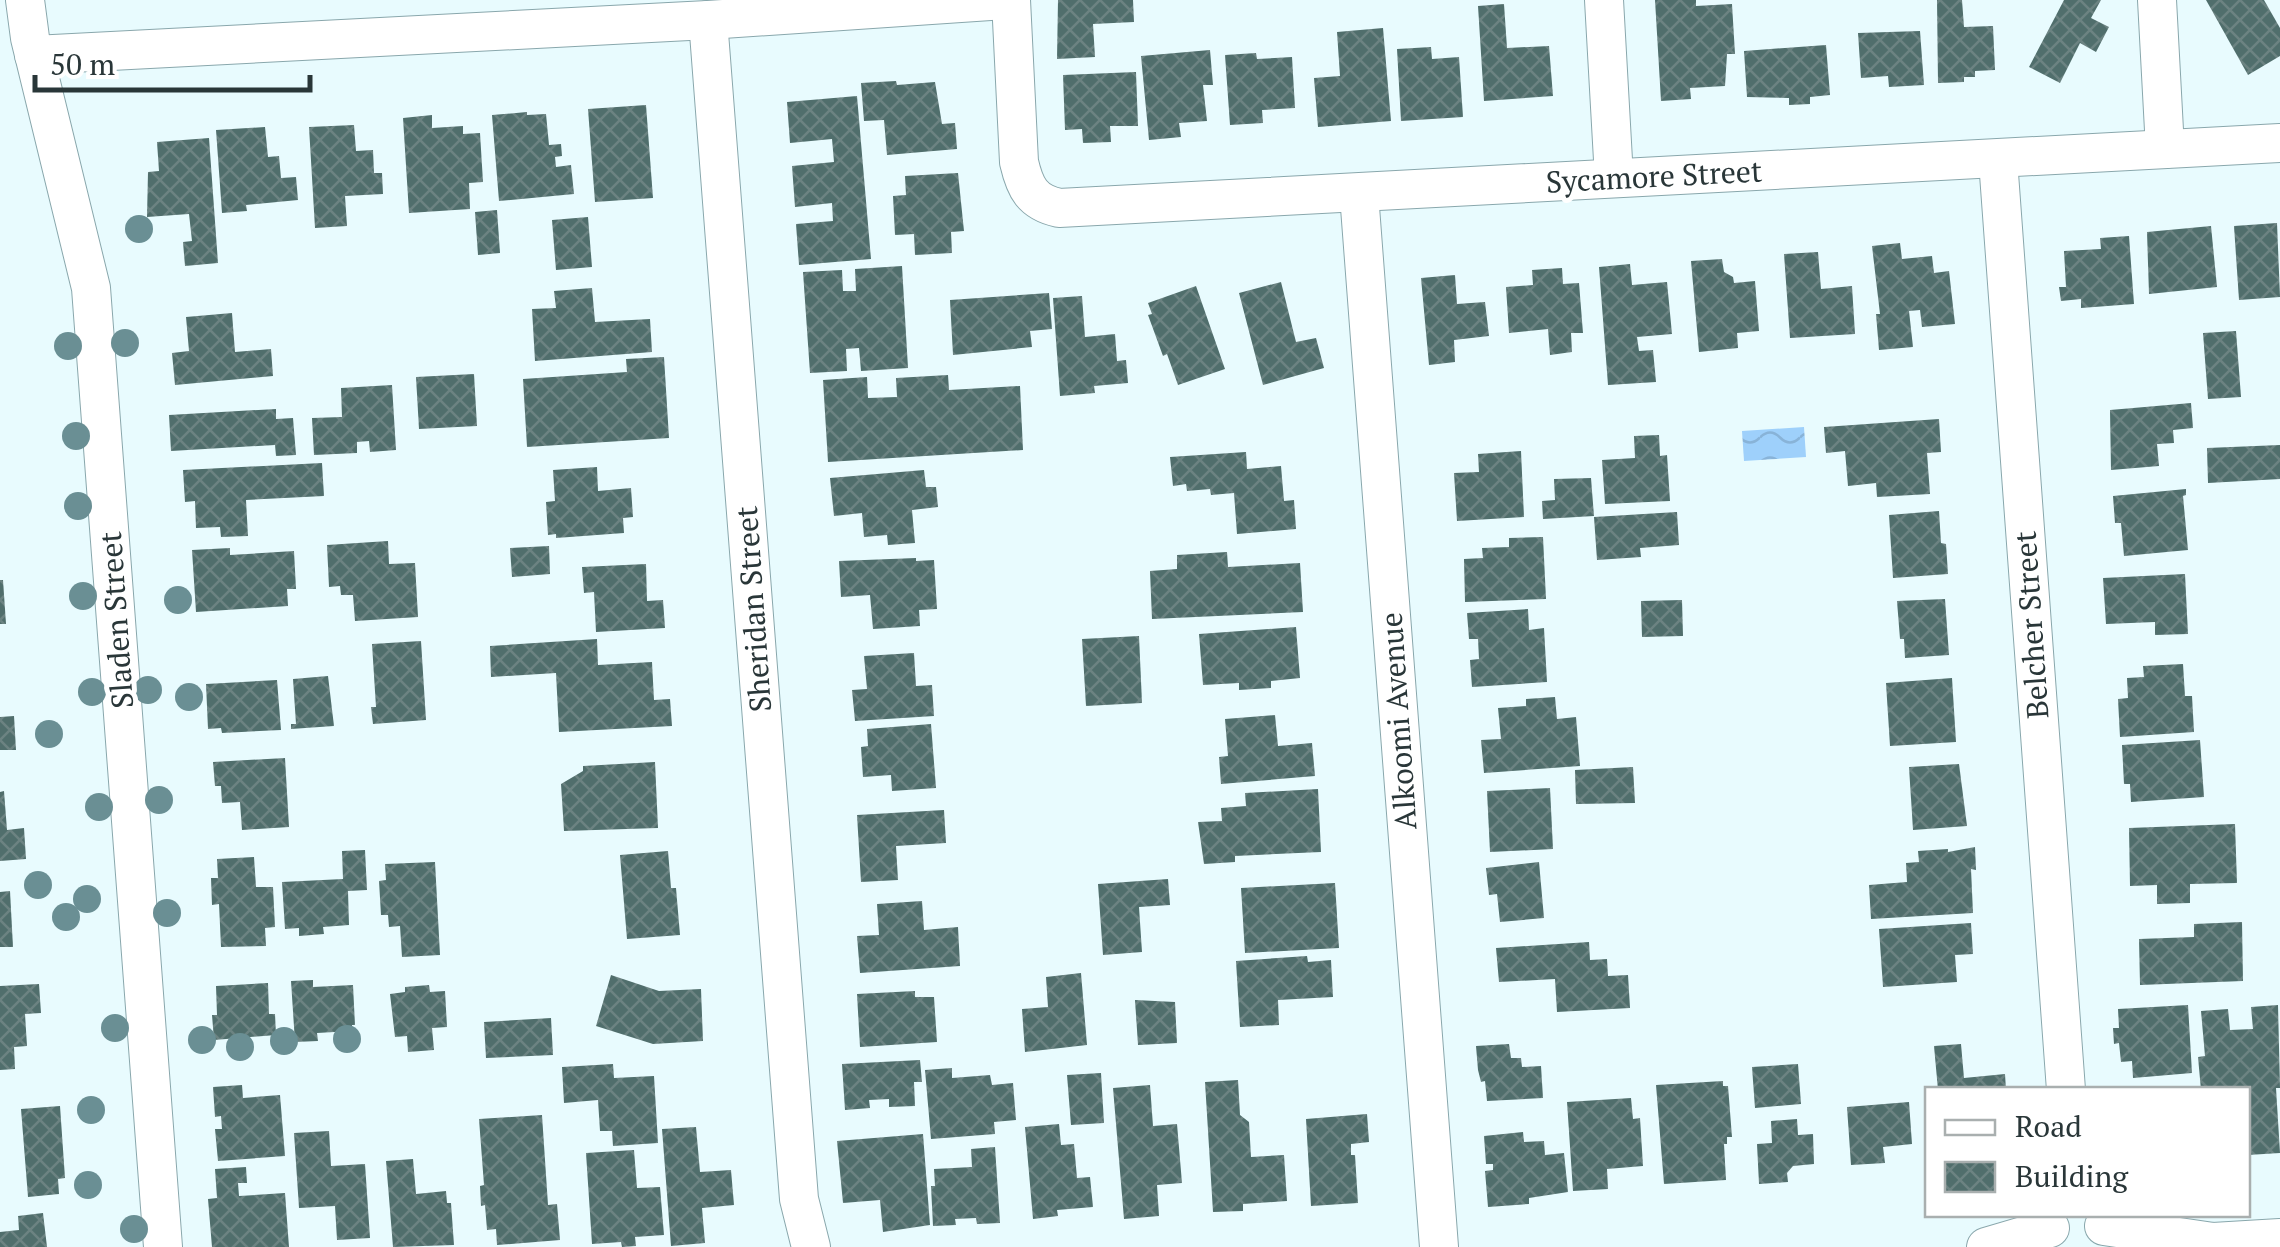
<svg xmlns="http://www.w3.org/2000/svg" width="2280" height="1247" font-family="'PT Serif',serif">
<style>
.water{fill:url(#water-waves)}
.building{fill:url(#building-cross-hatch)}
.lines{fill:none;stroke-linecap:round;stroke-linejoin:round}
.minor-casing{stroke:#89a7ac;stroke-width:40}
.minor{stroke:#fff;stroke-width:38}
.tree{fill:#6a8f94}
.labels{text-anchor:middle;stroke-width:10;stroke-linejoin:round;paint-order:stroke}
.street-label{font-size:30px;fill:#293638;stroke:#fff}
</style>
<defs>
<pattern id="water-waves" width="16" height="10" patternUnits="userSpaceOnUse" patternTransform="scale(2.5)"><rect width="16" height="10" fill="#9ed0fb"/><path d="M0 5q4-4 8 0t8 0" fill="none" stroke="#88b3d8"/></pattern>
<pattern id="building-cross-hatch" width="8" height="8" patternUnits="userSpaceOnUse" patternTransform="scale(2.5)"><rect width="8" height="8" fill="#506e6c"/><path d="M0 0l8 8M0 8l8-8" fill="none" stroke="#6c8382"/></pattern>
</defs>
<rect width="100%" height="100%" fill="#e8fbfe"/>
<!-- water -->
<polygon class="water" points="1804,427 1806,457 1744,461 1742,431"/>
<!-- building -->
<g class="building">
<polygon points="1058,0 1133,0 1134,22 1093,24 1095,57 1057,59"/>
<polygon points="1655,0 1696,0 1696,6 1732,4 1735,54 1727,54 1725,86 1690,88 1691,99 1661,101"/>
<polygon points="1937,0 1962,0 1964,27 1993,26 1995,70 1975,71 1975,77 1964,77 1964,82 1938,83"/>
<polygon points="2064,0 2101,0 2091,18 2109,27 2096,52 2080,43 2060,83 2029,67"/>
<polygon points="2206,0 2264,0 2280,28 2280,56 2248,75"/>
<polygon points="1504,4 1507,48 1549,46 1553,96 1484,101 1478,6"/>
<polygon points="1383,28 1391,121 1318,127 1314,78 1340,76 1337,32"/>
<polygon points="1920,31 1924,85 1889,87 1888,76 1861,78 1858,33"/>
<polygon points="1826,45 1830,95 1810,97 1810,104 1789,105 1789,98 1747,97 1744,51"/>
<polygon points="1431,47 1432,59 1459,57 1463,117 1401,121 1397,49"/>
<polygon points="1210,50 1213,85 1203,85 1207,121 1179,123 1181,137 1149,140 1141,56"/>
<polygon points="1256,53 1257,59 1292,57 1295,108 1262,110 1263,123 1230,125 1225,55"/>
<polygon points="1136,72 1138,126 1110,126 1111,142 1083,143 1082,129 1065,130 1063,75"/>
<polygon points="896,81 897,85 935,82 942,124 955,123 957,149 887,155 884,120 864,121 861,83"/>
<polygon points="857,96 871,259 799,265 796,224 833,221 832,203 795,207 792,166 834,162 832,139 790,143 787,102"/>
<polygon points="646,105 653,198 595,202 588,109"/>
<polygon points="527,112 527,115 546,114 549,145 561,144 562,156 555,157 556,167 571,165 574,194 499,201 492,115"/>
<polygon points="432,115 432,128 463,126 463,134 480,133 483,182 469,183 470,209 409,213 403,118"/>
<polygon points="354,125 356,151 373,150 374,173 382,173 383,194 345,196 347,226 315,228 309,127"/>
<polygon points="265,127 268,157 279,156 281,178 296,177 298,200 246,205 247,211 222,213 216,130"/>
<polygon points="209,138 218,263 185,266 183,242 192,241 189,214 147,217 148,172 159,171 157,142"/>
<polygon points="958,173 964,231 951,232 952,253 915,255 914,234 895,235 893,196 906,195 905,176"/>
<polygon points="497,210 500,253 478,255 475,212"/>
<polygon points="588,217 592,267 556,270 552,220"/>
<polygon points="2277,223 2280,297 2239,300 2234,226"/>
<polygon points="2211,226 2217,287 2149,294 2147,232"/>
<polygon points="2129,236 2134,304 2081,308 2081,299 2061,301 2059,287 2066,287 2064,251 2101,249 2100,238"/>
<polygon points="1900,243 1902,259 1932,256 1934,273 1949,271 1955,324 1922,327 1920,310 1909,311 1913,347 1879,350 1876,314 1880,314 1872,246"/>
<polygon points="1818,252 1821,289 1852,286 1855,334 1790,338 1784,254"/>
<polygon points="1722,259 1724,272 1733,277 1734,283 1755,281 1759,331 1737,333 1738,348 1699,352 1691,261"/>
<polygon points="1630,264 1632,285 1667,282 1672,334 1637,337 1639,351 1653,350 1656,382 1608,385 1599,267"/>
<polygon points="902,266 908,368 861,371 859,348 846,349 847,371 810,373 803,272 842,270 843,291 856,291 855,269"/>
<polygon points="1562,268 1563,284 1579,283 1583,333 1571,333 1572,352 1550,355 1548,329 1509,333 1506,287 1533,285 1532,270"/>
<polygon points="1455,275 1457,304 1485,302 1489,336 1454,340 1455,362 1429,365 1421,278"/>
<polygon points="1281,282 1296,342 1316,338 1324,368 1263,385 1239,293"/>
<polygon points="1196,286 1225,369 1178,385 1167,354 1163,356 1148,315 1152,314 1148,303"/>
<polygon points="592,288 595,322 650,319 652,352 535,361 532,309 556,308 554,291"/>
<polygon points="1049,293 1052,329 1030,331 1032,347 953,355 950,300"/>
<polygon points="1082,296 1085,337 1115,334 1117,361 1126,360 1128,383 1094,386 1095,393 1060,396 1053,298"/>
<polygon points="232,313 235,352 271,349 273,376 175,385 172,353 189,351 186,317"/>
<polygon points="2236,331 2241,397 2208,399 2203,333"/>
<polygon points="664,357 669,438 527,447 523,379 627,372 626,359"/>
<polygon points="474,374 477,426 419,429 416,377"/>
<polygon points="948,375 949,390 1020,386 1023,450 828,462 823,380 867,377 868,398 897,397 896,378"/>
<polygon points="392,385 396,450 370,452 369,441 357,442 357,453 314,455 312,418 342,417 341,388"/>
<polygon points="2191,403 2193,428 2173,430 2174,443 2157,444 2159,466 2111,470 2110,410"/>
<polygon points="276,409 276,419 293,418 296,455 276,456 275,445 171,451 169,415"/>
<polygon points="1939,419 1941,452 1927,453 1930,494 1877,497 1876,483 1848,486 1845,451 1826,453 1824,427"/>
<polygon points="1659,435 1660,456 1667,455 1670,501 1605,504 1602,460 1635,458 1634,436"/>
<polygon points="2280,445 2280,479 2208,483 2207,448"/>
<polygon points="1521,451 1524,517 1457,521 1454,473 1479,472 1478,454"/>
<polygon points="1246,452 1247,469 1281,466 1284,501 1294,500 1296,529 1237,534 1234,493 1211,495 1210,489 1187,491 1186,484 1173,486 1170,457"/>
<polygon points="322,463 324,496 246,500 248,536 221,537 220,527 196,528 195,501 185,502 183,470"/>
<polygon points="597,467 598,491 631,488 633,517 623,518 624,533 556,538 556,534 548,535 546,502 555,501 553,470"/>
<polygon points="924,470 926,487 936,487 938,507 912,510 915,543 888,545 887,535 864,537 862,513 834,516 830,478"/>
<polygon points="1591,478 1594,516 1543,519 1542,501 1555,500 1554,479"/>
<polygon points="2186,489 2186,495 2183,496 2188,550 2124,556 2121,523 2115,523 2113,496"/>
<polygon points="1939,511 1941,543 1946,544 1948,574 1893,578 1889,515"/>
<polygon points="1677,512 1679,545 1640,548 1641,557 1597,560 1594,517"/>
<polygon points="1543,537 1546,599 1465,602 1464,559 1483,558 1482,548 1509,547 1509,538"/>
<polygon points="388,541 389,564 415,563 418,617 355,621 353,595 341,595 340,586 329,587 327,545"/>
<polygon points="549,546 550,574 512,577 510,548"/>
<polygon points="230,548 230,555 294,551 296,589 287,589 288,606 196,612 192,550"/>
<polygon points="1227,552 1228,567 1300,563 1303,612 1152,619 1150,571 1177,569 1177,555"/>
<polygon points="916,558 916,561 934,560 937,609 919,610 920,626 873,629 870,595 841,597 839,561"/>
<polygon points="646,564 647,601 663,600 665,628 596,632 594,592 584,593 582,567"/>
<polygon points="2185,574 2188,634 2155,635 2155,622 2106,624 2103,578"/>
<polygon points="0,580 3,580 6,624 0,624"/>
<polygon points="1945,599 1949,655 1905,658 1904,639 1900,639 1897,601"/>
<polygon points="1682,600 1683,636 1642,637 1641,601"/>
<polygon points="1528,609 1529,630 1544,628 1547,682 1472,687 1470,660 1479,659 1478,639 1469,639 1467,613"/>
<polygon points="1296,627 1300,678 1271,681 1271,688 1239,690 1239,683 1203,685 1199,634"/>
<polygon points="1139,636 1142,703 1086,706 1082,639"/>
<polygon points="597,639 598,665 652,662 654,700 670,699 672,726 559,732 556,673 491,677 490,646"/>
<polygon points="421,641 426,720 373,724 371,707 376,707 372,644"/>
<polygon points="914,653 916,686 932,685 934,716 855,721 852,690 867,689 864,656"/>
<polygon points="2183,664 2185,696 2192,696 2194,732 2120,737 2118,699 2128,698 2127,678 2144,677 2143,666"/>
<polygon points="328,676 334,726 291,729 291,724 296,724 293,679"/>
<polygon points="1952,678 1956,742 1890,746 1886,683"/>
<polygon points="277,680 281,730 222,733 221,728 208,729 206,684"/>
<polygon points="1555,697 1557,719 1576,717 1580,766 1484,773 1481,740 1501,739 1498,708 1526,706 1526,699"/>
<polygon points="1275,715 1278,746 1312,743 1315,776 1221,784 1219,757 1228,756 1225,719"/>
<polygon points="14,716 16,750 0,750 0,717"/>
<polygon points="931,724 936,788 892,791 891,775 863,777 861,747 868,746 867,729"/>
<polygon points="2200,740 2204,797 2131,802 2130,784 2124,784 2122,745"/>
<polygon points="285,758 289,827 242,830 240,802 222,803 221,786 215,786 213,762"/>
<polygon points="655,762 658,828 564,831 561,784 583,771 583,766"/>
<polygon points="1959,764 1967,826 1913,830 1909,767"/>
<polygon points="1633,767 1635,803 1576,804 1575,770"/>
<polygon points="1550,788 1553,849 1490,852 1487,791"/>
<polygon points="1318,789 1321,852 1235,856 1235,862 1204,864 1198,822 1222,821 1221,808 1246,806 1245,793"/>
<polygon points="4,791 7,830 24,828 26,859 0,861 0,792"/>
<polygon points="944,810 946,843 896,846 898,880 861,882 857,815"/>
<polygon points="2235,824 2237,883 2190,884 2190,903 2157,904 2157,885 2130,886 2129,828"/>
<polygon points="1975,847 1976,870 1971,869 1973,913 1871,919 1869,885 1907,882 1906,863 1919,862 1918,851 1948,849 1948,852"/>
<polygon points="365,850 367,890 348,891 349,925 323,927 324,934 299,936 299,928 285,929 282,882 343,879 342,851"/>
<polygon points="668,851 671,888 676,888 680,935 627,939 620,855"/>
<polygon points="254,857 256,887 273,887 275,927 265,928 266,946 221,947 219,904 212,905 211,878 218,878 217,859"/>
<polygon points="435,862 440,955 402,957 400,926 389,927 388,915 381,915 379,881 386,880 385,864"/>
<polygon points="1539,862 1544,918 1500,922 1497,894 1489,895 1486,868"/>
<polygon points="1168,879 1170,905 1139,907 1142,952 1103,955 1098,884"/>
<polygon points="1335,883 1339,948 1245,953 1241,888"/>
<polygon points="10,891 13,947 0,947 0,892"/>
<polygon points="922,901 924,930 958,927 960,966 860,973 857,936 879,935 877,904"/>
<polygon points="2242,922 2243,981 2140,985 2139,939 2194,937 2194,924"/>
<polygon points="1971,923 1973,954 1955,955 1957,982 1883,987 1879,929"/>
<polygon points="1589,942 1590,960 1607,959 1608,976 1628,975 1630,1008 1557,1012 1555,979 1499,982 1496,948"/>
<polygon points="1307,956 1308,962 1331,960 1333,997 1278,1000 1279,1025 1240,1027 1236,961"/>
<polygon points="1081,973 1087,1045 1025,1052 1022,1009 1048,1007 1046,977"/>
<polygon points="611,975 659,991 701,989 703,1041 653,1044 596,1026"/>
<polygon points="313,980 313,987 353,985 355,1025 352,1025 352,1031 317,1033 318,1041 295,1042 291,981"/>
<polygon points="268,983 269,1014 275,1014 276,1035 214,1040 212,1015 217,1015 216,986"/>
<polygon points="39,984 41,1013 25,1014 27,1046 14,1047 15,1069 0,1070 0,986"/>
<polygon points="429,985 430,992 445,991 447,1027 432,1028 434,1050 408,1052 407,1036 395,1037 390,994 405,992 405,987"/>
<polygon points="915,991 915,997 934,997 937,1042 860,1047 857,994"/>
<polygon points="1135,1000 1175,1002 1177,1043 1138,1045"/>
<polygon points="2188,1005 2192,1073 2133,1078 2132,1061 2121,1062 2119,1043 2114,1044 2113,1028 2119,1028 2118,1009"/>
<polygon points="2278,1005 2280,1088 2276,1088 2280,1153 2248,1155 2248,1090 2201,1090 2198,1057 2205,1056 2201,1011 2228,1009 2230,1030 2253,1029 2251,1007"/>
<polygon points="551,1018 553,1055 486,1058 484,1022"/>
<polygon points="1509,1044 1511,1058 1521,1058 1522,1067 1541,1066 1543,1098 1487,1101 1485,1081 1481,1082 1478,1070 1476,1046"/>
<polygon points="1961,1044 1964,1078 2005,1074 2006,1090 1938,1090 1934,1046"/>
<polygon points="920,1060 922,1082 914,1082 915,1106 889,1107 889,1099 869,1100 870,1108 845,1110 842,1064"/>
<polygon points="613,1064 614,1078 654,1076 658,1143 613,1146 612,1131 600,1131 598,1100 564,1103 562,1067"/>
<polygon points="1798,1064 1801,1104 1755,1108 1752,1067"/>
<polygon points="952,1068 952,1078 990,1075 992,1085 1013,1083 1016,1120 994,1122 995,1134 931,1139 925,1070"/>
<polygon points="1101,1073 1104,1123 1071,1125 1067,1075"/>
<polygon points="1238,1080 1240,1115 1249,1122 1251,1157 1284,1155 1287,1201 1243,1204 1243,1211 1213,1212 1205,1082"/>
<polygon points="1723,1081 1723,1086 1728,1086 1732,1137 1727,1137 1727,1144 1724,1144 1726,1180 1664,1184 1656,1085"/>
<polygon points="242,1085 243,1098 280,1095 285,1156 218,1161 215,1129 222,1129 221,1116 215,1117 213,1087"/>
<polygon points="1150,1085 1153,1126 1177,1124 1182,1183 1157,1185 1159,1216 1124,1219 1113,1088"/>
<polygon points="1631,1098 1633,1119 1640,1118 1643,1166 1607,1169 1608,1189 1573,1191 1567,1102"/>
<polygon points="1909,1102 1912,1144 1883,1147 1885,1163 1851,1165 1847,1107"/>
<polygon points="60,1106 65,1178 58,1179 59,1194 28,1197 21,1109"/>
<polygon points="1367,1114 1369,1142 1351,1144 1351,1155 1355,1155 1358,1203 1311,1206 1306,1119"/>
<polygon points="542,1115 548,1205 557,1204 560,1240 497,1245 496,1229 487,1230 485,1205 481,1206 480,1186 484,1185 479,1119"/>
<polygon points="1797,1119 1798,1135 1813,1134 1814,1164 1793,1166 1787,1173 1788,1182 1759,1184 1757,1144 1772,1143 1771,1121"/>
<polygon points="1059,1124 1061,1145 1074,1144 1077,1178 1090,1177 1093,1207 1057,1210 1058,1216 1033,1219 1025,1127"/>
<polygon points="696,1127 700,1172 731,1170 734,1205 702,1208 705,1243 671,1246 662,1129"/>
<polygon points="329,1131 331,1166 365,1164 370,1238 337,1240 335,1206 299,1208 294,1133"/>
<polygon points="1523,1132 1524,1142 1544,1141 1545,1155 1564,1153 1568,1192 1529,1198 1529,1204 1488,1207 1485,1171 1493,1170 1493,1164 1486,1164 1484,1136"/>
<polygon points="923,1134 930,1225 883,1232 880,1200 843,1203 837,1141"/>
<polygon points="995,1147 1000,1223 977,1224 976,1218 955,1219 956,1225 933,1226 931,1186 935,1186 934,1169 972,1167 971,1149"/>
<polygon points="634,1150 637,1188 660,1187 664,1235 635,1237 636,1246 622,1247 621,1242 592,1244 586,1153"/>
<polygon points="413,1159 416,1194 446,1191 447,1203 451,1203 454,1245 393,1247 386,1161"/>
<polygon points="246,1167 247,1183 238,1183 239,1196 285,1193 289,1247 212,1247 208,1199 217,1198 215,1169"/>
<polygon points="43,1213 47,1247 0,1247 0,1232 19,1230 18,1216"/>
</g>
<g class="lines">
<!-- minor casing -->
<g class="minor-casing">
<g id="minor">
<polyline points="25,0 30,38 91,288 163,1247"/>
<path d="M1011 0 1019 162C1025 188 1032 202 1059 208L2280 143"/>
<polyline points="1604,0 1614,178"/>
<polyline points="2157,0 2165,149"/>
<polyline points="708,20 799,1199 811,1247"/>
<polyline points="34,55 708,20 1005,0"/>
<polyline points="1998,160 2066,1090"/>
<polyline points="1359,194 1439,1247"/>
<polyline points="2104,1226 2213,1242 2280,1238"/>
<polyline points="1986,1247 2050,1228"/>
</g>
</g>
<!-- minor -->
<use href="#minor" class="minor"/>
</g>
<!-- trees -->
<g class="tree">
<circle cx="139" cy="229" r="14"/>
<circle cx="125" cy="343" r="14"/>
<circle cx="68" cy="346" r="14"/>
<circle cx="76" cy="436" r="14"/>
<circle cx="78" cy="506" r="14"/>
<circle cx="83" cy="596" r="14"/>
<circle cx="178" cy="600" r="14"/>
<circle cx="148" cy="690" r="14"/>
<circle cx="92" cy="692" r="14"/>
<circle cx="189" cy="697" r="14"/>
<circle cx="49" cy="734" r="14"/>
<circle cx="159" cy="800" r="14"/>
<circle cx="99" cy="807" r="14"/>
<circle cx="38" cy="885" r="14"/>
<circle cx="87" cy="899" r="14"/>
<circle cx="167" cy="913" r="14"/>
<circle cx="66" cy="917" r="14"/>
<circle cx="115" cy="1028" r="14"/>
<circle cx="347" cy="1039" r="14"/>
<circle cx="202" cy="1040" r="14"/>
<circle cx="284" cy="1041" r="14"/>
<circle cx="240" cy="1047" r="14"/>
<circle cx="91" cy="1110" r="14"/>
<circle cx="88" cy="1185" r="14"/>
<circle cx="134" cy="1229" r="14"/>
</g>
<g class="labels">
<!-- street labels -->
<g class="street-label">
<text transform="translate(1654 177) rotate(-3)" y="10">Sycamore Street</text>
<text transform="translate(754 609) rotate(-94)" y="10">Sheridan Street</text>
<text transform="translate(117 620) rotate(-94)" y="10">Sladen Street</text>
<text transform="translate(2032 625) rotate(-94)" y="10">Belcher Street</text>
<text transform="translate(1399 721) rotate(-94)" y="10">Alkoomi Avenue</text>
</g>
</g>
<!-- legend -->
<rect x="1925" y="1087" width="325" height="130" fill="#ffffff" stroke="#a9afaf" stroke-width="2.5"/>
<rect x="1945" y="1120" width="50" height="15" fill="#ffffff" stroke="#a9afaf" stroke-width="2.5"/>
<text x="2015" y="1137" font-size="30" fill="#293638">Road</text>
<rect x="1945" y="1162" width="50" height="30" fill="url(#building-cross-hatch)" stroke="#a9afaf" stroke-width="2.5"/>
<text x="2015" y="1187" font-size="30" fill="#293638">Building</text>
<!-- scale -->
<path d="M35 75v15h275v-15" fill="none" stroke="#293638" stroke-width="5"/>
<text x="50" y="75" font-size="30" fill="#293638" stroke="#ffffff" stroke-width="8" paint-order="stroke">50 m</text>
</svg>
